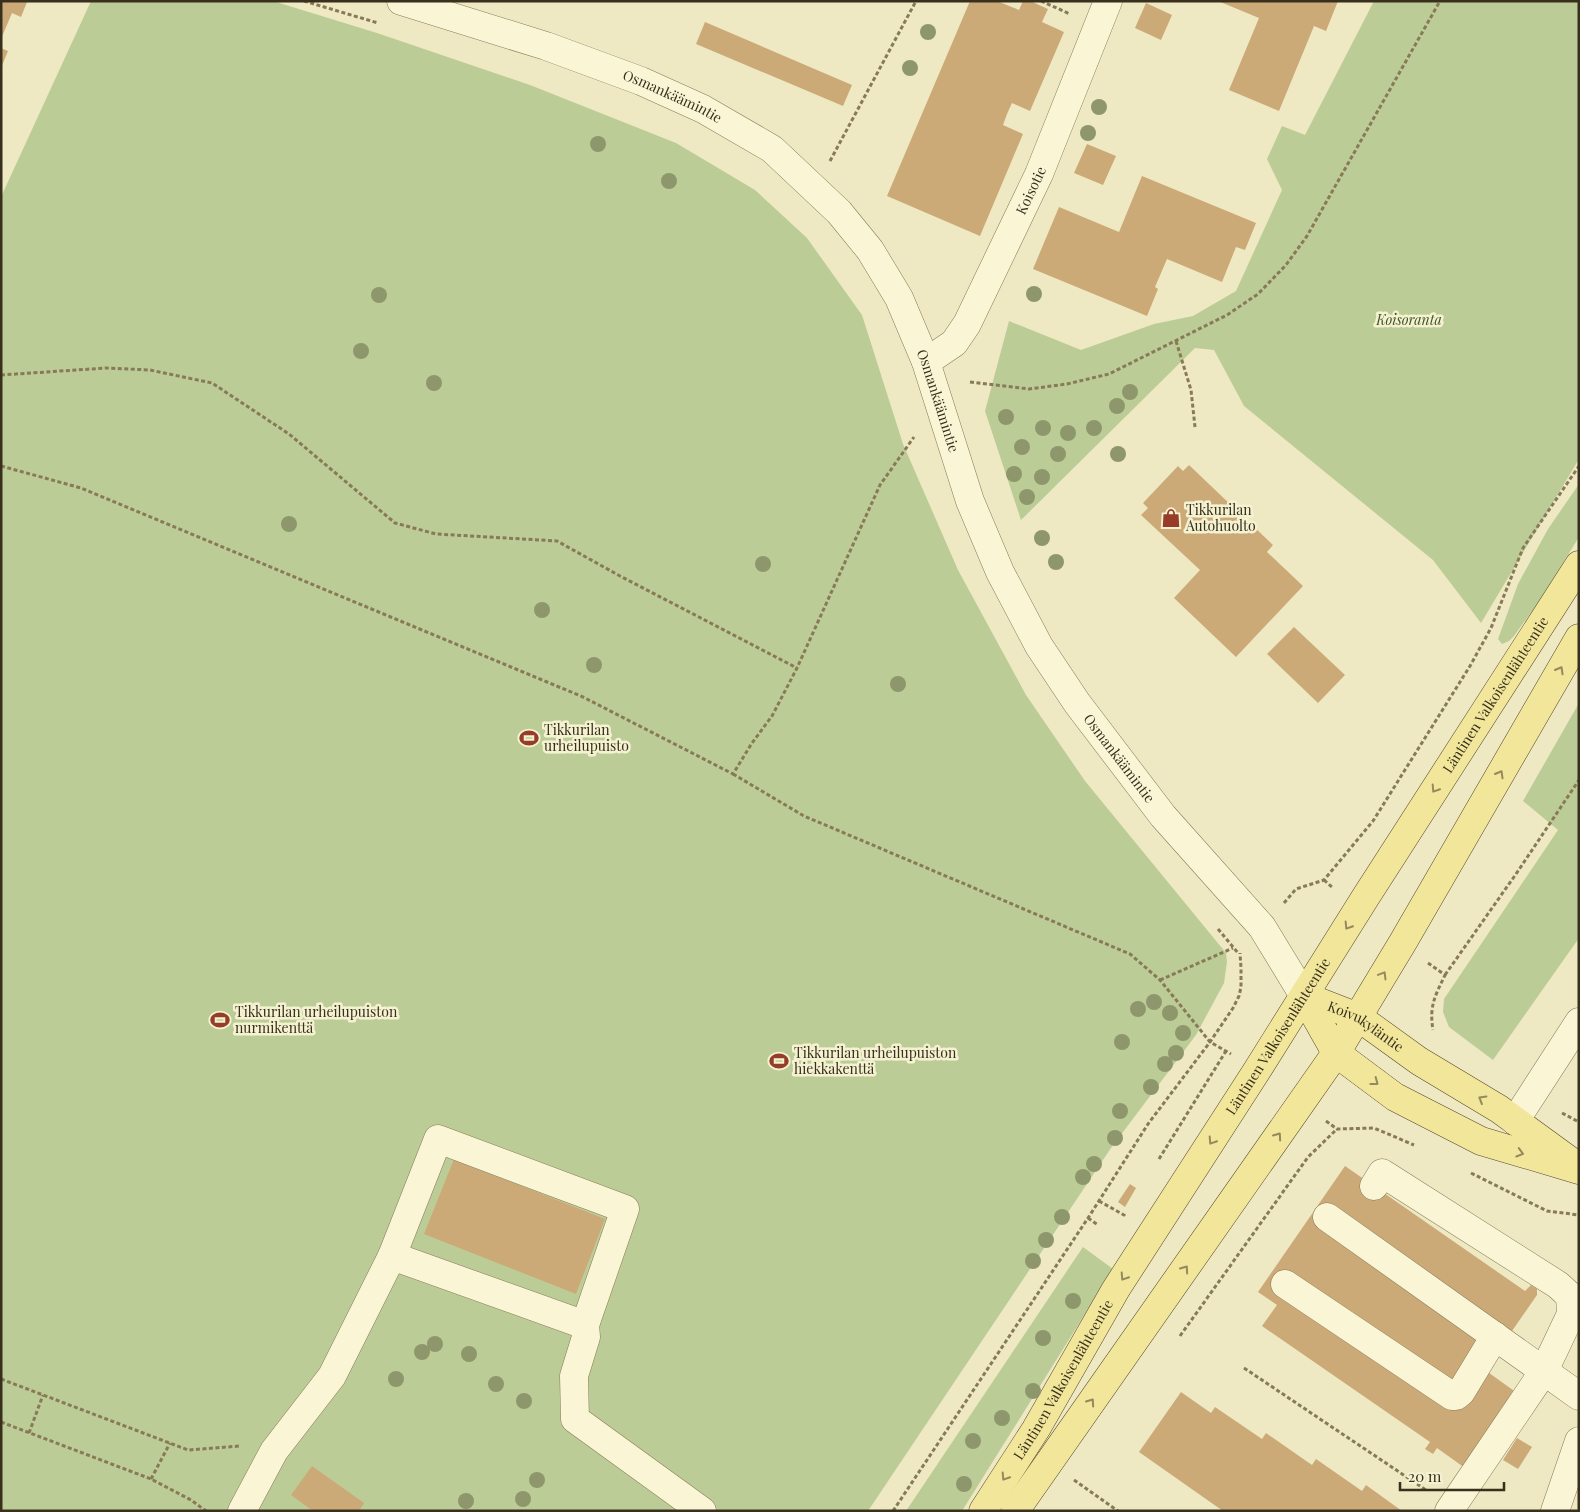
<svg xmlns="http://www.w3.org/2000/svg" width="1580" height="1512" font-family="'Playfair Display',serif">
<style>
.green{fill:#bccc96}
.building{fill:#ccaa78}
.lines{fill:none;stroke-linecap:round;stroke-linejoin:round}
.minor-casing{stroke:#887a59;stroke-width:29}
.major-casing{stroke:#55472e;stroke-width:29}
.path{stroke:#887a59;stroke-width:3;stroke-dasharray:4 2.5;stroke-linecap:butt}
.minor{stroke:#f9f5d5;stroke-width:28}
.major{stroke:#f1e69a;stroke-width:28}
.tree{fill:#8e976b}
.oneway{stroke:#948a5c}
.labels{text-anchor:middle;stroke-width:5;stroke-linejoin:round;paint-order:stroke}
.street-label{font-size:14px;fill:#382f1d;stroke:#f5f2d2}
.park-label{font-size:14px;font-style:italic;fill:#3f5424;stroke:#f5f2d2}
.poi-label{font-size:14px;fill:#382f1d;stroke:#f5f2d2;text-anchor:start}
</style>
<rect width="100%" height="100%" fill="#eee9c2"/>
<!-- green -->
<g class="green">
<polygon points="91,1 273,1 377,33 530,85 676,143 755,190 807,238 862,315 903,444 958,570 1026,695 1085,781 1226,953 1227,962 1224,983 1196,1035 1111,1148 868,1511 1,1511 1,197"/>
<polygon points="1374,1 1579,1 1579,459 1481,623 1433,560 1244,406 1214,350 1195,348 1021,520 985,411 1009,321 1081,350 1154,324 1193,316 1236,291 1282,190 1267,159 1282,126 1305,135"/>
<polygon points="1579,484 1579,537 1542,597 1514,636 1509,641 1502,644 1498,639 1518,584 1548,529"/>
<polygon points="1579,703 1579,938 1493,1060 1449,1027 1443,1012 1444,999 1558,830 1523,801"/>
<polygon points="1083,1247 1113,1269 962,1511 906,1511"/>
</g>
<!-- building -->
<g class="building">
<polygon points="1,1 27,2 21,17 12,13 1,39"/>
<polygon points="970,1 997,1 1019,10 1023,1 1030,1 1048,9 1042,22 1064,32 1030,111 1012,103 1007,114 1003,125 1023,134 980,236 887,196"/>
<polygon points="1218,1 1338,1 1326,31 1314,26 1279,111 1229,90 1259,18"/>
<polygon points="1146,3 1172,15 1161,40 1135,28"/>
<polygon points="705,22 852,85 843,106 696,44"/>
<polygon points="1,48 8,51 1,68"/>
<polygon points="1087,144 1116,156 1103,185 1074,173"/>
<polygon points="1142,176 1256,223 1245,250 1236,247 1222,282 1167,259 1155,287 1158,289 1147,316 1033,269 1059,207 1119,232"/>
<polygon points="1189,465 1273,545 1267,552 1303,586 1236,657 1174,598 1200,570 1141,515 1148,508 1143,503 1178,466 1183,471"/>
<polygon points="1294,627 1345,675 1318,703 1267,654"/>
<polygon points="454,1159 605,1219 576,1294 424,1234"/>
<polygon points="1345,1166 1525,1291 1531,1285 1537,1289 1537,1295 1485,1370 1517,1393 1465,1468 1437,1448 1433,1454 1425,1449 1430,1442 1262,1326 1277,1305 1258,1292"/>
<polygon points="1130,1184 1136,1188 1125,1207 1118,1202"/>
<polygon points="1181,1392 1211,1413 1215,1407 1262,1439 1266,1433 1312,1465 1316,1459 1362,1491 1366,1485 1402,1511 1223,1511 1139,1452"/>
<polygon points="1517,1438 1532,1447 1518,1469 1503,1460"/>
<polygon points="312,1466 364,1503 359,1511 313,1511 291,1495"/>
</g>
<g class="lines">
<!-- minor casing -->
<g class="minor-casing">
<g id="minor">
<path id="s1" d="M401 1 546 46 641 81 703 109 772 149 839 212 870 250 899 298 926 362 970 501 1000 572 1039 646 1077 703 1163 816 1262 927 1304 996"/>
<path id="s2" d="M926 362 954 343 967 324 1039 174 1108 1"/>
<polyline points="1515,1121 1579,1022"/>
<polyline points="1374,1186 1382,1173 1558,1285 1570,1296 1571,1314 1544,1371 1449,1511"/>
<polyline points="1327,1217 1579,1396"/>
<polyline points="392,1256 585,1325 586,1337 574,1376 575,1419 702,1511"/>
<polyline points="1285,1284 1452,1396 1456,1396 1461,1392 1495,1336"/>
<polyline points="242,1511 274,1451 332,1376 392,1256 438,1139 625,1209 585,1325"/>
<polyline points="1555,1511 1579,1441"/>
</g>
</g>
<!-- major casing -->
<g class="major-casing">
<g id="major">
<polyline points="1304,996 1336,1053 1395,1097 1481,1141 1579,1170"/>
<path id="s3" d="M1304 996 1358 1017 1419 1061 1499 1109 1569 1160"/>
<path id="s4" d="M983 1511 1036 1429 1116 1289 1256 1072 1365 898 1579 565"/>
<polyline points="1015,1511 1336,1053 1403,942 1579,638"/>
</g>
</g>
<!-- path -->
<g class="path">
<polyline points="304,1 378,23"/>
<polyline points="1041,1 1070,14"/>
<polyline points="830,161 916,1"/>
<polyline points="1176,341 1191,390 1195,427"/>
<polyline points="1,375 106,368 150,370 212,383 289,434 395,523 436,534 557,541 620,576 797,668"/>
<polyline points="970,382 1029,389 1067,384 1109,374 1227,315 1258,294 1286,265 1307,236 1440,1"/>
<polyline points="1,466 81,488 583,697 733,774 752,743 772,716 797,668 880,485 914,437"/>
<polyline points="733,774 804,816 1130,954 1160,980 1210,1042 1231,1054"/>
<polyline points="1324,880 1333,888"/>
<polyline points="1284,903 1296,889 1324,880 1373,821 1470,666 1491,628 1523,548 1579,466"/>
<polyline points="1218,929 1238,953"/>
<path d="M1428 963 1445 975C1435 996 1429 1006 1433 1030"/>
<polyline points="1445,975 1516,874 1579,780"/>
<polyline points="1160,980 1233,948"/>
<polyline points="1562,1113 1579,1122"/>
<polyline points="1326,1121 1337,1129 1374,1128 1414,1145"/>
<polyline points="1159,1159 1226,1051"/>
<polyline points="1471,1173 1547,1211 1579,1215"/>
<polyline points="1099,1201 1124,1215 1125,1213"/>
<polyline points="1088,1218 1098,1225"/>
<polyline points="1180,1336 1308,1157 1337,1129"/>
<polyline points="1244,1368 1426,1490"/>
<polyline points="1,1379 188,1450 240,1446"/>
<polyline points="1,1422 151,1479 191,1500 206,1511"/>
<polyline points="29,1433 43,1395"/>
<polyline points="151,1479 170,1443"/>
<polyline points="1074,1480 1118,1511"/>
<polyline points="893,1511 1088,1218 1148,1124 1210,1042 1233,1008 1239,996 1241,987 1241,968 1240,953"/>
</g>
<!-- minor -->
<use href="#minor" class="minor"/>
<!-- major -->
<use href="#major" class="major"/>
</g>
<!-- trees -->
<g class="tree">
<circle cx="928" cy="32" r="8"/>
<circle cx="910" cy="68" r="8"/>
<circle cx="1099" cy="107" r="8"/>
<circle cx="1088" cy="133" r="8"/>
<circle cx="598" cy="144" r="8"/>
<circle cx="669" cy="181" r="8"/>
<circle cx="1034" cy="294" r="8"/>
<circle cx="379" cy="295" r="8"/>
<circle cx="361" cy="351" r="8"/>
<circle cx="434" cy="383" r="8"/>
<circle cx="1130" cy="392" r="8"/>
<circle cx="1117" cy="406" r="8"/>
<circle cx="1006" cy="417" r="8"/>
<circle cx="1043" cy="428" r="8"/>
<circle cx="1094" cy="428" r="8"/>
<circle cx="1068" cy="433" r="8"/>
<circle cx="1022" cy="447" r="8"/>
<circle cx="1058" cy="454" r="8"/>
<circle cx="1118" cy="454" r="8"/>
<circle cx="1014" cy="474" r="8"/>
<circle cx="1042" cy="477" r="8"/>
<circle cx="1027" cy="497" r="8"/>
<circle cx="289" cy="524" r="8"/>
<circle cx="1042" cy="538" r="8"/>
<circle cx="1056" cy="562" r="8"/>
<circle cx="763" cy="564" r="8"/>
<circle cx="542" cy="610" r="8"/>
<circle cx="594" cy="665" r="8"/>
<circle cx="898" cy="684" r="8"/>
<circle cx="1154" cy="1002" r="8"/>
<circle cx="1138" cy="1009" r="8"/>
<circle cx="1170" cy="1013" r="8"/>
<circle cx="1183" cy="1033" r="8"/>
<circle cx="1122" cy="1042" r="8"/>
<circle cx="1176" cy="1053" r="8"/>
<circle cx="1165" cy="1064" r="8"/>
<circle cx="1151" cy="1087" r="8"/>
<circle cx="1120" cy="1111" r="8"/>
<circle cx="1115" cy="1138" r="8"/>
<circle cx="1094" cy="1164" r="8"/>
<circle cx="1083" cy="1177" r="8"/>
<circle cx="1062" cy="1217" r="8"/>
<circle cx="1046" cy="1240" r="8"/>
<circle cx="1033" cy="1261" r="8"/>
<circle cx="1073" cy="1301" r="8"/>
<circle cx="1043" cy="1338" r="8"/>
<circle cx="435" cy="1344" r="8"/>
<circle cx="422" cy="1352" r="8"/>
<circle cx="469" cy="1354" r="8"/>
<circle cx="396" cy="1379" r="8"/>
<circle cx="496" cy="1384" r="8"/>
<circle cx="1033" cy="1391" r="8"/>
<circle cx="524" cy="1401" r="8"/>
<circle cx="1002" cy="1418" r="8"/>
<circle cx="973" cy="1441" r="8"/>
<circle cx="537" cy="1480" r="8"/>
<circle cx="964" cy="1484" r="8"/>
<circle cx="523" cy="1499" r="8"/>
<circle cx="466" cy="1501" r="8"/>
</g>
<!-- one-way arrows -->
<defs><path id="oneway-chevron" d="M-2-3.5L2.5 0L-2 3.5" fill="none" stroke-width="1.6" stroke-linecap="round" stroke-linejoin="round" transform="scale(1.25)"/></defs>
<g class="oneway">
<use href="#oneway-chevron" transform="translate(1560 670) rotate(-60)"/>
<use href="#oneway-chevron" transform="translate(1500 774) rotate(-60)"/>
<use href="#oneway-chevron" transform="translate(1435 789) rotate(123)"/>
<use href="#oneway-chevron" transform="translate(1348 926) rotate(122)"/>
<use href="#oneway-chevron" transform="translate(1383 975) rotate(-59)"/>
<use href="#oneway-chevron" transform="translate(1375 1082) rotate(37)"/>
<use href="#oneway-chevron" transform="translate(1482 1099) rotate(-149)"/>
<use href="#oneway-chevron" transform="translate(1278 1136) rotate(-55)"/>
<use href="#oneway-chevron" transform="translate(1212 1141) rotate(123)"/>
<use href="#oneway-chevron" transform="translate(1520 1153) rotate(16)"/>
<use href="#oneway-chevron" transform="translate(1185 1269) rotate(-55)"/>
<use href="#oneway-chevron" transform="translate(1124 1277) rotate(123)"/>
<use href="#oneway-chevron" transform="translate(1091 1402) rotate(-55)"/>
<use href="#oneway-chevron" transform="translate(1005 1477) rotate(123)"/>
</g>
<!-- icons -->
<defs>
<g id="shop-bare" transform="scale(1.5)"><path d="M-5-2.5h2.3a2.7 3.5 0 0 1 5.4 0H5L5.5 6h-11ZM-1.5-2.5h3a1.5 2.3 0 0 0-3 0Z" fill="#973c29" stroke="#f5f2d2" stroke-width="2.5" paint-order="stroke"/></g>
<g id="stadium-bare" transform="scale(1.5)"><path d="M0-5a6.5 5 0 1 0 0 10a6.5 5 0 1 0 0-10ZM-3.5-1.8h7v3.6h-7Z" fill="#973c29" stroke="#f5f2d2" stroke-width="2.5" paint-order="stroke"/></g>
</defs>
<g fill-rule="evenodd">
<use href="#shop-bare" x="1171" y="518"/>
<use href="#stadium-bare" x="529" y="738"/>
<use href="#stadium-bare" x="220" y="1020"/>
<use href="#stadium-bare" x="779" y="1061"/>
</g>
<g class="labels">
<!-- street labels -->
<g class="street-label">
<text dy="5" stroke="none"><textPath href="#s1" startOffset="288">Osmankäämintie</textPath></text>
<text dy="5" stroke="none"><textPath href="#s2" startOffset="205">Koisotie</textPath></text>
<text dy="5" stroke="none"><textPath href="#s1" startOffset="708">Osmankäämintie</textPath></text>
<text dy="5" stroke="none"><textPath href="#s4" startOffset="964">Läntinen Valkoisenlähteentie</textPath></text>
<text dy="5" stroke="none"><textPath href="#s1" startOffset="1112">Osmankäämintie</textPath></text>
<text dy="5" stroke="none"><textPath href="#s3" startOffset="69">Koivukyläntie</textPath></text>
<text dy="5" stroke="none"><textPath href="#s4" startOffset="559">Läntinen Valkoisenlähteentie</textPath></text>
<text dy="5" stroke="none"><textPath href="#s4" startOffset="154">Läntinen Valkoisenlähteentie</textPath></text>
</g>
<!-- park labels -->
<g class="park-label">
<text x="1409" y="325">Koisoranta</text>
</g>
<!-- poi labels -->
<g class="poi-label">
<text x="1186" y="515">Tikkurilan<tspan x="1186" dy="16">Autohuolto</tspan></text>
<text x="544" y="735">Tikkurilan<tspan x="544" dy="16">urheilupuisto</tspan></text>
<text x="235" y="1017">Tikkurilan urheilupuiston<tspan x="235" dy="16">nurmikenttä</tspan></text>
<text x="794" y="1058">Tikkurilan urheilupuiston<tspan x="794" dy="16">hiekkakenttä</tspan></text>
</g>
</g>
<!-- border -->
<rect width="1580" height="1512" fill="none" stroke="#382f1d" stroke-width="5"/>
<!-- scale -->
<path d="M1400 1482v8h104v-8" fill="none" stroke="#382f1d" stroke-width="2.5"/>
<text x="1408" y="1482" font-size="15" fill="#382f1d" stroke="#f5f2d2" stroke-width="4" paint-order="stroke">20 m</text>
</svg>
